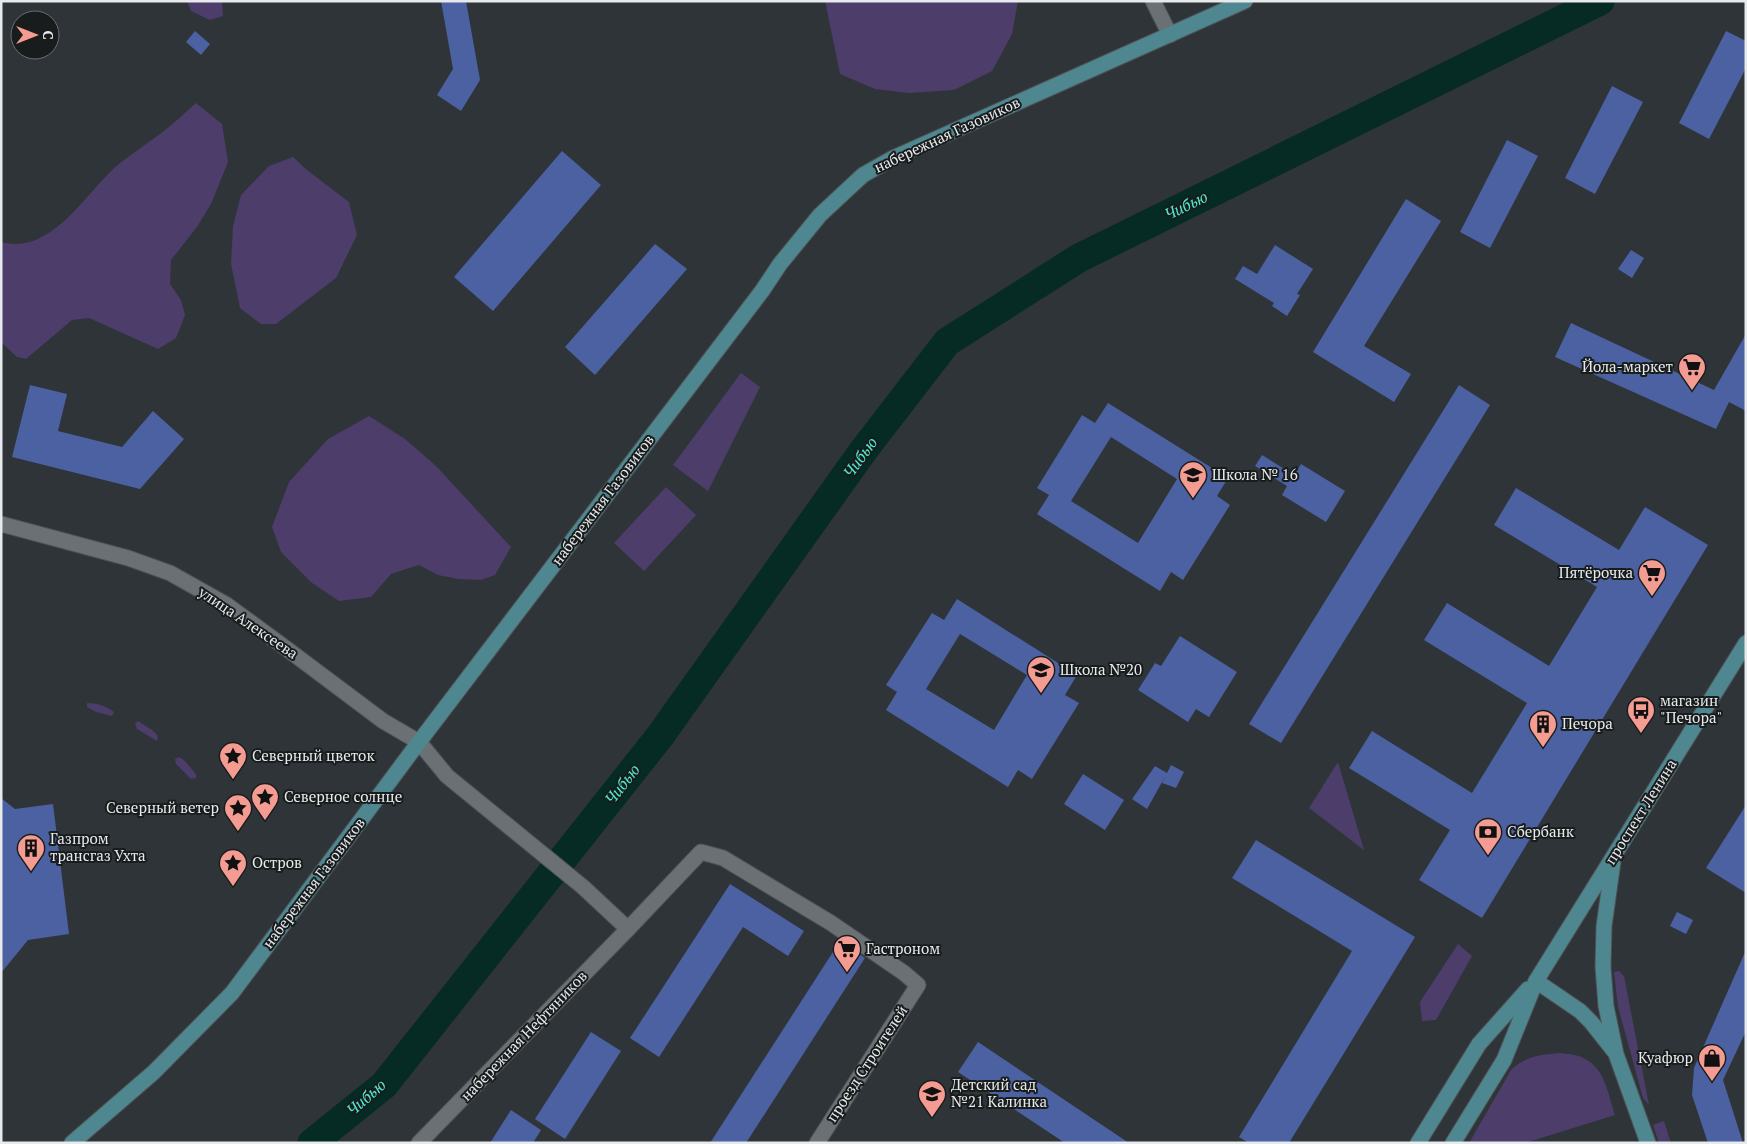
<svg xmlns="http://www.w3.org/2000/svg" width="1747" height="1144" font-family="'PT Serif',serif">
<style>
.green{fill:#4c3d6b}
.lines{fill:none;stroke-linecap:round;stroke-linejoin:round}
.river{stroke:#062a24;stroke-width:29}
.building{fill:#4b61a1;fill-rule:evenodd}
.street-casing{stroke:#4d5254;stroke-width:17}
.secondary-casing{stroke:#4d5254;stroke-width:17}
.street{stroke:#6a7074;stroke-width:15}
.secondary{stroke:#4f8790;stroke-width:15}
.labels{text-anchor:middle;stroke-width:4;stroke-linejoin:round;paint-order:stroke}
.street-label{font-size:15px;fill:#e7eaec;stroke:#191c1d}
.poi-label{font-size:15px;fill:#e7eaec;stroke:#191c1d;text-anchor:start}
.water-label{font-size:16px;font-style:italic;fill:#4febcf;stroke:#191c1d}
</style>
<rect width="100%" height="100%" fill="#2f3438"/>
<!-- green -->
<g class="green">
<polygon points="187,1 222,1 223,16 210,20 191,11"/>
<polygon points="825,1 1018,1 1012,34 992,71 954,90 909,93 875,89 840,74"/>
<path d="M196 103 222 124 228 162 211 204 197 227 171 260 170 284 181 300 185 315 176 338 158 349 89 318 72 320 26 359 17 357 1 342V242C53 256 86 191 120 163 134 152 150 142 164 131 175 122 185 113 196 103Z"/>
<polygon points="293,157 307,170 349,202 357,235 336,278 276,324 261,324 240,308 231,264 233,226 241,195 269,166"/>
<polygon points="741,373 760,387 708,491 673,465"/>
<polygon points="369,416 405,439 436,466 511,547 495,575 481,580 458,579 438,575 419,565 391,574 371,597 339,601 312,583 281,552 272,527 289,482 328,439"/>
<polygon points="666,487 696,515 644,571 614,543"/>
<path d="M87 703C97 703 106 706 114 712L112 716 96 712 87 707Z"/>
<polygon points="138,721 152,730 158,736 157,741 137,729 135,724"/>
<polygon points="179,757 184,760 196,774 196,778 191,779 176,764 175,759"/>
<polygon points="1338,762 1364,850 1309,808"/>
<polygon points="1458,944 1472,956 1436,1020 1422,1021 1420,1002"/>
<polygon points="1619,971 1624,976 1649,1105 1643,1098 1618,1007 1614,972"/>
<path d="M1560 1053C1567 1054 1577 1054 1583 1058 1605 1067 1608 1094 1615 1115L1525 1143H1469L1511 1070C1527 1055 1540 1055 1560 1053Z"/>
<polygon points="1664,1121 1671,1143 1659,1143 1653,1125"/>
</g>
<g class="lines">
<!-- river -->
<polyline class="river" points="312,1143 384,1085 660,736 863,451 947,342 1079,258 1600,1"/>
</g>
<!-- building -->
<g class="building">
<polygon points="441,1 466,1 480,80 461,111 437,95 453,69"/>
<polygon points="195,31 210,44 201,55 186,42"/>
<polygon points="1726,31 1746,41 1746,68 1709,139 1679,123"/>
<polygon points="1612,86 1643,102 1595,194 1565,178"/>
<polygon points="1507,140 1538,156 1490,248 1460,232"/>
<polygon points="562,151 601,185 493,311 454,277"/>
<polygon points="1406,199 1441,221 1364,346 1411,374 1394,402 1313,352"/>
<polygon points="655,244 687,269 595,375 565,347"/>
<polygon points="1275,245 1313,269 1297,294 1300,295 1287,316 1272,306 1274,303 1235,279 1243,266 1257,274"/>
<polygon points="1631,250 1644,258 1632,278 1618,269"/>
<polygon points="1571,323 1714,390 1746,334 1746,411 1729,402 1716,429 1555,357"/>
<polygon points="30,385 67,394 58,431 122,447 153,411 184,439 140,489 12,457"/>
<polygon points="1459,385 1490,405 1281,743 1249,724"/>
<path d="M1108 403 1228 478 1217 496 1230 505 1183 580 1171 572 1160 591 1037 514 1049 495 1037 488 1082 415 1095 423ZM1111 437 1177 479 1138 543 1071 501Z"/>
<polygon points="1262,455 1294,475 1301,464 1345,491 1326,522 1282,495 1287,486 1255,466"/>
<polygon points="1516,488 1619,550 1645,507 1708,545 1482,918 1419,880 1450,830 1349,768 1372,731 1472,793 1527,703 1424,640 1447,603 1549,666 1597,587 1494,525"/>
<path d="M957 599 1077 675 1065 695 1079 703 1032 779 1018 770 1008 787 886 710 897 692 886 685 932 613 944 620ZM960 634 1027 675 994 730 926 689Z"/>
<polygon points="1180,636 1237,672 1209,717 1196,709 1188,722 1138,690 1155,663 1161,666"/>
<polygon points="1171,765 1184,772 1176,788 1162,783 1166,775 1147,809 1132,799 1155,766 1167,773"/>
<polygon points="1083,774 1124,800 1105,830 1064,804"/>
<polygon points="1,798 15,809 53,804 69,934 28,940 1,973"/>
<polygon points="1746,805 1746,893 1706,868"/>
<polygon points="1256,840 1415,937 1289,1143 1249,1143 1239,1137 1352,951 1232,878"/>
<polygon points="730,884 804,931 788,956 743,927 659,1057 630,1038"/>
<polygon points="1677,912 1693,920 1686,934 1670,926"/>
<polygon points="840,941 865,958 746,1143 710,1143"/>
<polygon points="1746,950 1746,1031 1723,1080 1743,1143 1708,1143 1692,1095 1694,1068"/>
<polygon points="591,1032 621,1051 565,1139 535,1119"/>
<polygon points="978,1042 1129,1143 1065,1143 958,1072"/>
<polygon points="511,1110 541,1130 533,1143 490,1143"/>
</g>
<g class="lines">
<!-- street casing -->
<g class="street-casing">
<g id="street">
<polyline points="1153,1 1170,35"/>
<polyline points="1,524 128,558 170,573 227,605 287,649 383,721 419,742 447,776 583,887 628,929"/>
<polyline points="419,1143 628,929 701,852 723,858 831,923 904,973 918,985 817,1143"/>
</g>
</g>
<!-- secondary casing -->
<g class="secondary-casing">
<g id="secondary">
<polyline points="1613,862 1604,926 1603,967 1606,1006 1616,1054 1648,1143"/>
<polyline points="1536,981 1580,1011 1591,1022 1614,1051"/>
<polyline points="72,1143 154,1072 232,993 419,742 762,291 780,264 820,215 863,175 893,158 1245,1"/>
<polyline points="1418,1143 1479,1044 1528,989"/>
<polyline points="1453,1143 1504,1060 1536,981 1746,643"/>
</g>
</g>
<!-- street -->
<use href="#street" class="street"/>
<!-- secondary -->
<use href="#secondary" class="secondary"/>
</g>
<!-- icons -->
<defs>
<g id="supermarket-pin" transform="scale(1.4375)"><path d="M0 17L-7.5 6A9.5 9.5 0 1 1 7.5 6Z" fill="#f59c92" stroke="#191c1d"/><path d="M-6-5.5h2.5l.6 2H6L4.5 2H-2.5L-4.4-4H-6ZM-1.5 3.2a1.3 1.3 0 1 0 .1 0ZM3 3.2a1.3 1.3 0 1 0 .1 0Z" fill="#111"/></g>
<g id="school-pin" transform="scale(1.4375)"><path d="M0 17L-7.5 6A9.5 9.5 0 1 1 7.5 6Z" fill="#f59c92" stroke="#191c1d"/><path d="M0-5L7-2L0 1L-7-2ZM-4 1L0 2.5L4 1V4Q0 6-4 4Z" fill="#111"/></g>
<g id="bus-pin" transform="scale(1.4375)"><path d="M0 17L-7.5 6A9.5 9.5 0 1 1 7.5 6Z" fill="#f59c92" stroke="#191c1d"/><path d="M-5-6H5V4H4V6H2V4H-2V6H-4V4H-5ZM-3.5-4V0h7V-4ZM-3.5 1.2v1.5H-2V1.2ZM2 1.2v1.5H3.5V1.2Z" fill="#111"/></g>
<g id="building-pin" transform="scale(1.4375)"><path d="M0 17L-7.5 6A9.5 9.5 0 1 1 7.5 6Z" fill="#f59c92" stroke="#191c1d"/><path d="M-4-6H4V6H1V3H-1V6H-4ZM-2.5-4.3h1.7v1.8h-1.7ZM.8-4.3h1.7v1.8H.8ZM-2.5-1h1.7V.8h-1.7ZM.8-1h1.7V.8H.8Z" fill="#111"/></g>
<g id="sight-pin" transform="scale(1.4375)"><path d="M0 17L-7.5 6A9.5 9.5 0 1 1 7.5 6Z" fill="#f59c92" stroke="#191c1d"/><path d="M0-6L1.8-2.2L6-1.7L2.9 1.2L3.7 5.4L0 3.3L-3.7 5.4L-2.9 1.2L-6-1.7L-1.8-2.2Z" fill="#111"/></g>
<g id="bank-pin" transform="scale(1.4375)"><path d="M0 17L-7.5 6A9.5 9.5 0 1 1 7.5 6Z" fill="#f59c92" stroke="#191c1d"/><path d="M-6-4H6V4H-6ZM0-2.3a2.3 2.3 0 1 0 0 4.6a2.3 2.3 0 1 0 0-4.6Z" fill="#111"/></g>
<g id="shop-pin" transform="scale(1.4375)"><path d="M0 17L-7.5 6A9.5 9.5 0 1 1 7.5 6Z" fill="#f59c92" stroke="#191c1d"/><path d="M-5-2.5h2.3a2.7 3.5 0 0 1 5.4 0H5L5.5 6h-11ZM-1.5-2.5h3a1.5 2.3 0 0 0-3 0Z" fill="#111"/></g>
</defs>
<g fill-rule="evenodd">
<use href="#supermarket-pin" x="1692" y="367"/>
<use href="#school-pin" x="1193" y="475"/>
<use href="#supermarket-pin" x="1652" y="573"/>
<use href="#school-pin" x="1041" y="670"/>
<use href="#bus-pin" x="1641" y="710"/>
<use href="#building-pin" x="1543" y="724"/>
<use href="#sight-pin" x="233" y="756"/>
<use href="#sight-pin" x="265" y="797"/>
<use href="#sight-pin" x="238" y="808"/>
<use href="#bank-pin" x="1488" y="832"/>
<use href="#building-pin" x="31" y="848"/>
<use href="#sight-pin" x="233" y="863"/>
<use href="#supermarket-pin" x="847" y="949"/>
<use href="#shop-pin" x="1712" y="1058"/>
<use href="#school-pin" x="932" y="1094"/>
</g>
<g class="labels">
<!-- street labels -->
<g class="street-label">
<text transform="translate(947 135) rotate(-25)" y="5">набережная Газовиков</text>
<text transform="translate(603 500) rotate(-53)" y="5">набережная Газовиков</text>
<text transform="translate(248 623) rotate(34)" y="5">улица Алексеева</text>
<text transform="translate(1641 812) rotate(-58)" y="5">проспект Ленина</text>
<text transform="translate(314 883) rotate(-53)" y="5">набережная Газовиков</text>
<text transform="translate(524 1036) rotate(-46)" y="5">набережная Нефтяников</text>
<text transform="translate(867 1064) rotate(-57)" y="5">проезд Строителей</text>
</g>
<!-- poi labels -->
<g class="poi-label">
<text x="1673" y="372" text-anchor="end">Йола-маркет</text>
<text x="1212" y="480">Школа № 16</text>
<text x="1633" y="578" text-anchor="end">Пятёрочка</text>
<text x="1060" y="675">Школа №20</text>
<text x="1660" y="706">магазин<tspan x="1660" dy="17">"Печора"</tspan></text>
<text x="1562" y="729">Печора</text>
<text x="252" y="761">Северный цветок</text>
<text x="284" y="802">Северное солнце</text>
<text x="219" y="813" text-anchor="end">Северный ветер</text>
<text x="1507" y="837">Сбербанк</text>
<text x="50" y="844">Газпром<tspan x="50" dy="17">трансгаз Ухта</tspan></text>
<text x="252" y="868">Остров</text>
<text x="866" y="954">Гастроном</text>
<text x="1693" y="1063" text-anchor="end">Куафюр</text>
<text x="951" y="1090">Детский сад<tspan x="951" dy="17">№21 Калинка</tspan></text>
</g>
<!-- water labels -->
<g class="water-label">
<text transform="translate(1186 205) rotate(-26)" y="6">Чибью</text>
<text transform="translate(860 457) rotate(-54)" y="6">Чибью</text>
<text transform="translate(622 784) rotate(-52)" y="6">Чибью</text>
<text transform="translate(366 1097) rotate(-41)" y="6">Чибью</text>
</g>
</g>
<!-- border -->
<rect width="1747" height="1144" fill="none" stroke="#e7eaec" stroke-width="5"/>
<!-- north arrow -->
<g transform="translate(35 35) rotate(90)"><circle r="24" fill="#191c1d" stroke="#6b6e70"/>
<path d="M0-4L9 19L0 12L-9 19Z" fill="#f59c92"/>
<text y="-8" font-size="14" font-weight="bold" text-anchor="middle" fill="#e7eaec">С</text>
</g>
</svg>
